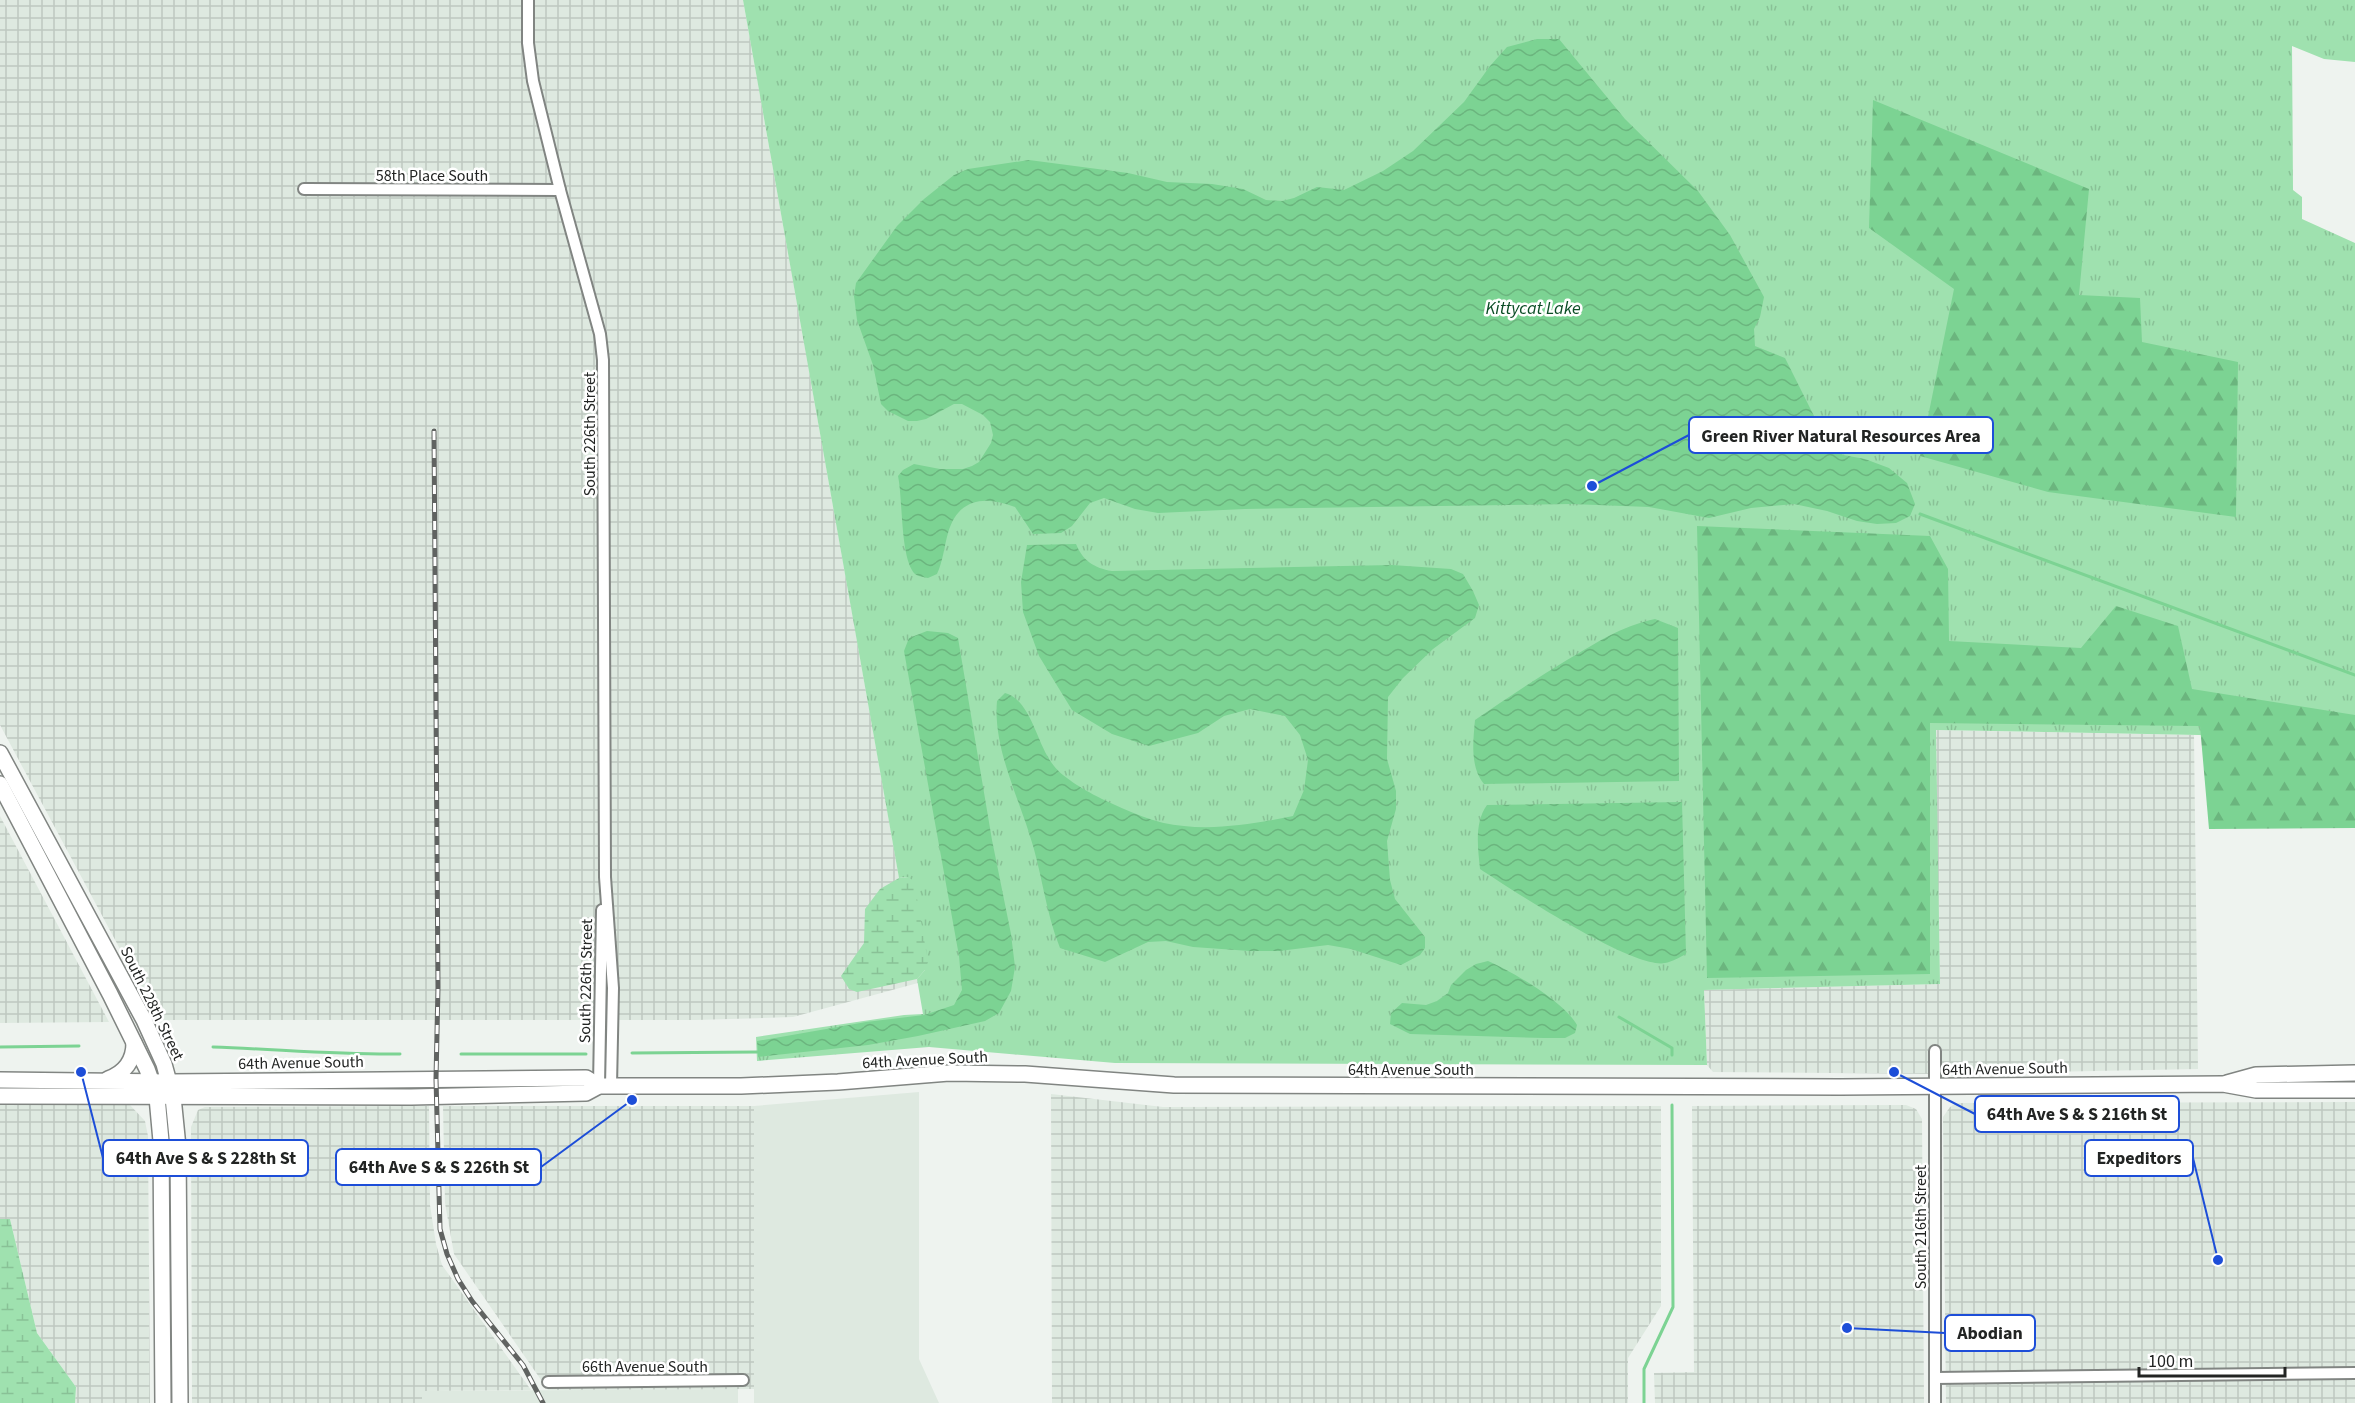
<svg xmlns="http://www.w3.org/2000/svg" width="2355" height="1403" font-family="'Source Sans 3',sans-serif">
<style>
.built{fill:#dee9e0}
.industrial{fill:url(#industrial-grid)}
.grass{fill:url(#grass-tufts)}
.forest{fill:url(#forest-firs)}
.wetland{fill:url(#wetland-marsh)}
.water{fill:url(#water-waves)}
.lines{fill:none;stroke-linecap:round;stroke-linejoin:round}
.stream{stroke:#7cd393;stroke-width:3}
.street-casing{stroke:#818582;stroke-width:14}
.secondary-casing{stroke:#818582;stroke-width:18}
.street{stroke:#fff;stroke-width:10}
.secondary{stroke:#fff;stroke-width:15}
.rail-casing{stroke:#606361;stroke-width:5}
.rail{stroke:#fff;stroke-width:3;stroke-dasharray:9;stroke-linecap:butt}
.labels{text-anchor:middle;stroke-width:5;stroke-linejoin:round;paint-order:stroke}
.street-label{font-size:16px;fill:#222423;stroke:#fff}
.water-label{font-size:18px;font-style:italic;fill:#0b4d26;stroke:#fff}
.leader{fill:none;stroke:#1d4ed8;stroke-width:2}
.callout-dot{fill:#1d4ed8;stroke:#fff;stroke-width:2}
.callout{fill:#fff;stroke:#1d4ed8;stroke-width:2}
.callout-label{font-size:18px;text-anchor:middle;font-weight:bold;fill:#222423}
</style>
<defs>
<pattern id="industrial-grid" width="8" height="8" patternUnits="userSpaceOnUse" patternTransform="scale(1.5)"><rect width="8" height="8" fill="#dee9e0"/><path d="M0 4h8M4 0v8" fill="none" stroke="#bec8c0"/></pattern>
<pattern id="grass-tufts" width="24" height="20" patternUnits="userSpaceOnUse" patternTransform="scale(1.5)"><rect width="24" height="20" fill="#9fe1af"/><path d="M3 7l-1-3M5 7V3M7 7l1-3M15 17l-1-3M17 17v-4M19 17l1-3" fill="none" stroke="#89c196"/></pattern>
<pattern id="forest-firs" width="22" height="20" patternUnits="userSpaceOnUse" patternTransform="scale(1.5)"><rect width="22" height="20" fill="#7cd393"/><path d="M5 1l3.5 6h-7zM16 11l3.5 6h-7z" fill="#6bb57e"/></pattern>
<pattern id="wetland-marsh" width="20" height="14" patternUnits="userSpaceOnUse" patternTransform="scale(1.5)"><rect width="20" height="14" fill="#9fe1af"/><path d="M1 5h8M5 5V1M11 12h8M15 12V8" fill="none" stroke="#89c196"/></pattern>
<pattern id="water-waves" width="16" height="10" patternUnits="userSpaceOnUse" patternTransform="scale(1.5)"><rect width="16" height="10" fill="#7cd393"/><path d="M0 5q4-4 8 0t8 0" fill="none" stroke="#6bb57e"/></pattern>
</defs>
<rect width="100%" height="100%" fill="#eef3ef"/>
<!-- built -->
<g class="built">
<polygon points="919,1092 919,1359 939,1403 754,1403 754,1106"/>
<polygon points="738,1389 738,1403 422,1403 422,1391"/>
</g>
<!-- industrial -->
<g class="industrial">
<polygon points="0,0 743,0 899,877 925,970 917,979 918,983 793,1017 696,1020 158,1020 0,725"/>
<polygon points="1935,730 2194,735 2198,1069 1943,1074 1713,1072 1707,1065 1704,990 1940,984"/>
<polygon points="0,816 109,1022 0,1023"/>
<polygon points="1051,1094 1163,1107 1661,1106 1661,1306 1628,1358 1628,1403 1052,1403"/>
<polygon points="2355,1102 2355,1403 1946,1403 1943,1117 1950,1107 1956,1103"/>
<polygon points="0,1105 130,1105 145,1121 148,1136 150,1403 75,1403 76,1387 37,1333 10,1219 0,1219"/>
<polygon points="1906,1105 1916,1109 1922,1119 1924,1403 1655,1403 1654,1373 1694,1372 1692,1106"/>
<polygon points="429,1106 430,1205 436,1244 442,1265 531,1390 422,1391 422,1403 192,1403 191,1134 191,1127 198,1110 205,1107"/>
<polygon points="443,1106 754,1106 754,1389 548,1390 454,1254 445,1203"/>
</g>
<!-- grass -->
<polygon class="grass" points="743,0 2355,0 2355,62 2324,59 2292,46 2293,190 2302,197 2302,219 2355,243 2355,738 1936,730 1940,984 1704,990 1707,1065 1115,1063 929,1047 757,1061 756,1037 904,1015 923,1014 917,979 925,970 908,877 899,878"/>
<!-- forest -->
<g class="forest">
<polygon points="1873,100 2089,189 2079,295 2140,298 2142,342 2238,362 2236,517 2048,492 1920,456 1954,289 1869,228"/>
<polygon points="1697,526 1930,536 1948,569 1949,641 2081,648 2116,606 2178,626 2192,689 2355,715 2355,828 2209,829 2200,726 1930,723 1930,974 1707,978"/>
</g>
<!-- wetland -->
<g class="wetland">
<polygon points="908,877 914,881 928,962 925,970 917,979 857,992 849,989 841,976 864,943 865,909 880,889 899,878"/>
<polygon points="0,1219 10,1219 37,1333 76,1387 75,1403 0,1403"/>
</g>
<!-- water -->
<g class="water">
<path d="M1537 39H1559L1625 119 1698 191 1730 235 1764 297 1760 317 1754 329 1755 346 1785 358 1824 436 1843 455 1865 459 1889 468 1907 483 1915 504 1910 516 1896 523 1877 524 1857 521 1827 511 1794 504 1751 508 1709 518 1649 507 1571 504 1245 509 1158 513 1135 509 1104 498 1090 503 1072 526 1061 533 1033 534 1015 507C985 495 958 498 948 533 944 547 943 561 937 574L928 578C924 577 919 577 915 574 900 559 903 499 898 476L903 470 914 464 940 469H963L972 466 979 462 991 443 993 435 990 422 983 415 962 404H954L926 419 917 421H908L888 411 881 404 873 365 857 320 854 296 856 283 897 226 924 199 954 175 968 169 1029 160 1128 173 1167 182 1212 184 1243 189 1266 200 1282 201 1294 198 1317 187 1344 190 1383 171 1413 151 1464 102 1490 66 1507 47Z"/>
<path d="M1076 544C1083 561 1094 568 1112 571L1392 565 1451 569 1463 574 1473 591 1479 605 1475 618 1433 649 1403 678 1388 697 1387 759 1396 791V809L1387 841 1390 880 1395 899 1425 937V948L1420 955 1401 965 1351 949 1328 945 1279 951H1250L1193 947 1166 941 1148 942 1105 962 1060 948C1045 911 1042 871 1029 833 1016 792 993 745 997 701L1005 693C1032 701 1036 744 1054 766 1063 778 1088 792 1102 799 1128 811 1155 824 1184 826 1219 830 1259 823 1293 816L1304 790 1308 760 1300 735 1285 716 1250 709 1224 716 1198 733 1149 746 1112 734 1072 710 1039 656 1023 612 1021 582 1027 545Z"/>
<path d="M1655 619 1678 628 1679 781 1484 784C1470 767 1473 742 1475 720 1505 699 1536 679 1567 660 1598 642 1619 627 1655 619Z"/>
<polygon points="927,631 948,633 958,638 992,840 1011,934 1015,967 1011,991 999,1013 985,1021 918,1036 868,1045 758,1057 757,1041 866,1022 924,1015 954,1005 962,990 959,956 904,651 909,638"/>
<path d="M1682 802 1686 954C1680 957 1672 962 1665 963 1634 970 1510 889 1480 869 1478 848 1474 823 1487 805Z"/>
<path d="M1488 961C1513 972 1563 1001 1577 1025L1575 1033 1565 1038H1544L1410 1034 1390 1024 1391 1013 1402 1003 1426 1005 1437 1001 1448 993 1451 985 1466 970 1476 964Z"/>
</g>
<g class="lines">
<!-- stream -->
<g class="stream">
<polyline points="1920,514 2355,675"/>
<polyline points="1619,1017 1672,1048 1672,1055"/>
<polyline points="0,1047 79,1046"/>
<path d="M213 1047C276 1049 338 1055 400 1054"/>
<polyline points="632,1053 757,1052"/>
<polyline points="461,1054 586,1054"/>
<polyline points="1644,1403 1644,1369 1673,1307 1672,1105"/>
</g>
<!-- street casing -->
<g class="street-casing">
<g id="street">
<polyline points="528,0 528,43 533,81 560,190 600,334 603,360 605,877 613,988 611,1086"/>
<polyline points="304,189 560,190"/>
<polyline points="599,1086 602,910"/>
<polyline points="1935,1378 2355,1373"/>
<polyline points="548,1382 743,1380"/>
<polyline points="1935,1403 1935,1051"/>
</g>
</g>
<!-- secondary casing -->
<g class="secondary-casing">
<g id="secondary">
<polyline points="0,753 144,1020 164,1064 173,1097 178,1147 180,1403"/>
<polyline points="0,784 110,994 147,1069 157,1097 161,1141 163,1403"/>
<path d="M108 1079C125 1073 134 1060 134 1043"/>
<polyline points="0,1080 170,1082 586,1078 599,1086"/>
<polyline points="2227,1083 2256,1075 2355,1073"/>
<polyline points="0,1096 411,1097 586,1093 599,1086 741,1086 838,1082 949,1073 1025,1074 1174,1085 1840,1087 2223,1084 2256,1090 2355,1090"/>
</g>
</g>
<!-- street -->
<use href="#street" class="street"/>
<!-- secondary -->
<use href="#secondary" class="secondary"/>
<!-- rail casing -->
<g class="rail-casing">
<polyline id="rail" points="434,431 438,987 436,1079 440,1229 447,1254 458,1279 472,1301 523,1365 543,1403"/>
</g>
<!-- rail -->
<use href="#rail" class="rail"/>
</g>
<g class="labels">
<!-- street labels -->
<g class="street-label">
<text x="432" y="181">58th Place South</text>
<text transform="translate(589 434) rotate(-90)" y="6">South 226th Street</text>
<text transform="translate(585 981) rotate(-89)" y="6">South 226th Street</text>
<text transform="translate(153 1003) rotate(64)" y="6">South 228th Street</text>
<text transform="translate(925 1059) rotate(-3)" y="6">64th Avenue South</text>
<text transform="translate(301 1062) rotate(-1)" y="6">64th Avenue South</text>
<text transform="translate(2005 1068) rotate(-1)" y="6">64th Avenue South</text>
<text x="1411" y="1075">64th Avenue South</text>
<text transform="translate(1920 1227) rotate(-90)" y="6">South 216th Street</text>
<text x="645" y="1372">66th Avenue South</text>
</g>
<!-- water labels -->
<g class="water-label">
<text x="1533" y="314">Kittycat Lake</text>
</g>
</g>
<!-- callouts -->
<path class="leader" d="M1592 486L1689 435M1894 1072L1975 1114M2218 1260L2193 1158M81 1072L103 1158M632 1100L541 1167M1847 1328L1945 1333"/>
<g class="callout-dot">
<circle cx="1592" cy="486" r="6"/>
<circle cx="1894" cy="1072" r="6"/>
<circle cx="2218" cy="1260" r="6"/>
<circle cx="81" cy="1072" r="6"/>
<circle cx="632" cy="1100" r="6"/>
<circle cx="1847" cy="1328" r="6"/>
</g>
<g class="callout">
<rect x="1689" y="417" width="304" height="36" rx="6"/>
<rect x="1975" y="1096" width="204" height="36" rx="6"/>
<rect x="2085" y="1140" width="108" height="36" rx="6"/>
<rect x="103" y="1140" width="205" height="36" rx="6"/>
<rect x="336" y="1149" width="205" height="36" rx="6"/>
<rect x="1945" y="1315" width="90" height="36" rx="6"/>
</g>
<g class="callout-label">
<text x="1841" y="442">Green River Natural Resources Area</text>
<text x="2077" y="1120">64th Ave S &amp; S 216th St</text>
<text x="2139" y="1164">Expeditors</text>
<text x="206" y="1164">64th Ave S &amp; S 228th St</text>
<text x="439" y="1173">64th Ave S &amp; S 226th St</text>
<text x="1990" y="1339">Abodian</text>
</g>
<!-- scale -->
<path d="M2139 1367v9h146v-9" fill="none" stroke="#222423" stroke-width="3"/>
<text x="2148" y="1367" font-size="18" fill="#222423" stroke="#ffffff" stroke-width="4.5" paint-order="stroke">100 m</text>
</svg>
